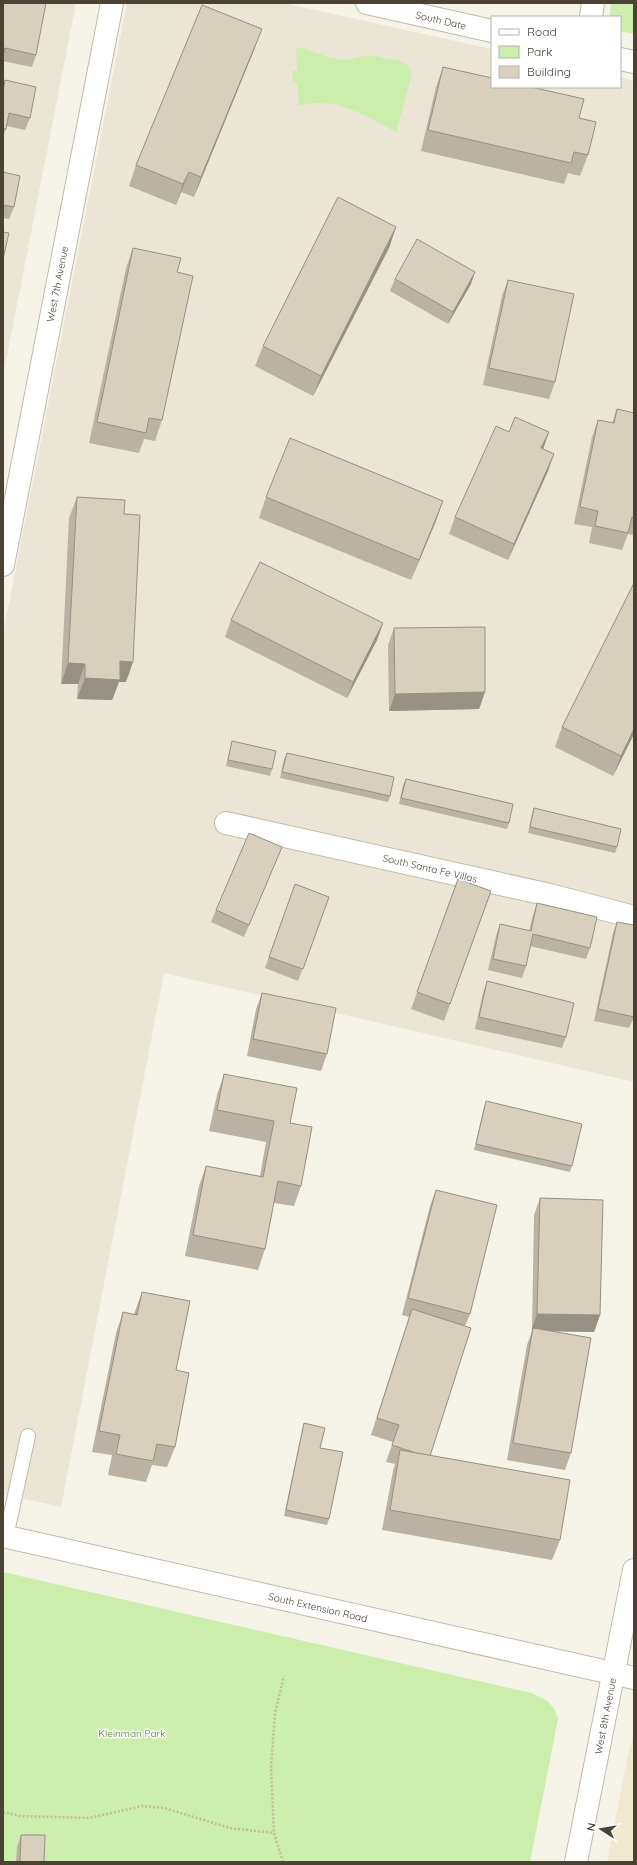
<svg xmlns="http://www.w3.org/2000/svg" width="637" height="1865" font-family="Quicksand,sans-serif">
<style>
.residential{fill:#eae5d5}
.education{fill:#f0e9d0}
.green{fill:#cbeeac}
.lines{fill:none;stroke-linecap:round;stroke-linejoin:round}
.service-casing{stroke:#c2bba9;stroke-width:16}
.minor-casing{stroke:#c2bba9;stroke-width:24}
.tertiary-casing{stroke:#c2bba9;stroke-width:24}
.path{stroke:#c5b999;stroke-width:2.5;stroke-dasharray:2 2;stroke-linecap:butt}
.service{stroke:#fff;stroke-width:14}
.minor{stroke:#fff;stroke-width:22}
.tertiary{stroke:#fff;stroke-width:22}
.wall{fill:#bab2a2}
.shaded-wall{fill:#979184}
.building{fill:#d8cfbc;stroke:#979184}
.labels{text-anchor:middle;stroke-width:3;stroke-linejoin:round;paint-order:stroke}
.street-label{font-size:10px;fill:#4a4335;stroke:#fff}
.park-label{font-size:10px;fill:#3f8222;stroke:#fff}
</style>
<rect width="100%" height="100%" fill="#f5f2e8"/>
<!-- residential -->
<g class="residential">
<polygon points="3,3 76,3 3,376"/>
<polygon points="127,3 283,3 492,49 492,87 620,87 620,77 634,81 634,1082 164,973 61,1507 3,1494 3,634"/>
</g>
<!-- education -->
<polygon class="education" points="634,1736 634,1862 607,1862 629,1749"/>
<!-- green -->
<g class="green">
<polygon points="611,3 634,3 634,34 620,31 620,17 610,17"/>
<path d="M296 47C310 49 323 57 338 59 350 61 361 55 372 56 380 56 390 62 397 59L407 65 412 73 396 132C366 116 334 95 299 106L297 83H293L292 71H297Z"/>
<path d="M3 1572 531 1693C547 1700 553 1702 558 1719L530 1862H3Z"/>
</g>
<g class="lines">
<!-- service casing -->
<g class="service-casing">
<polyline id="service" points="6,1537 28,1436"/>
</g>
<!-- minor casing -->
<g class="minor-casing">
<g id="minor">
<polyline points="367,3 492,31"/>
<polyline points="591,17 593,3"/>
<polyline points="620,59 634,62"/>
<polyline points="3,565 112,3"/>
<polyline points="226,823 550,895 634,917"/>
</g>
</g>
<!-- tertiary casing -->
<g class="tertiary-casing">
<g id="tertiary">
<polyline points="3,1536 634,1678"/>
<polyline points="576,1862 634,1570"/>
</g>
</g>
<!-- path -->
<g class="path">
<polyline points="3,1812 20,1816 89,1818 143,1806 164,1808 230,1828 274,1833"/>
<polyline points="283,1862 274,1833 271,1767 275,1713 284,1676"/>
</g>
<!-- service -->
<use href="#service" class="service"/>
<!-- minor -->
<use href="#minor" class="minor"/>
<!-- tertiary -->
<use href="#tertiary" class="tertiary"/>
</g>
<!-- wall -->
<g class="wall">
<polygon points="3,3 36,55 32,67 3,61"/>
<polygon points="254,50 194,197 181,192 176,205 129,186 136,165"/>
<polygon points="443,67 579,118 588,155 580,176 568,173 564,184 421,151 436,87"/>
<polygon points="5,80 30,118 25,130 7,126 3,137 3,87"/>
<polygon points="3,172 14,207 9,219 3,218"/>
<polygon points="396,227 389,248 313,396 255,366 263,346"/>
<polygon points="133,248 177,272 162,420 155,441 144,439 139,453 89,443 126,268"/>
<polygon points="395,279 471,284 448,324 390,291"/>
<polygon points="508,280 555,382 549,399 483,385 502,296"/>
<polygon points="617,409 634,413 634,535 628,534 622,550 589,543 592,527 574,524 592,437 598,420 612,423"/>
<polygon points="509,432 549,432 543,449 548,471 508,560 449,534 455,517"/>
<polygon points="77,497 124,514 126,682 119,682 112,700 77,699 78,684 61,684 69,518"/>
<polygon points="266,497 436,521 411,580 259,518"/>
<polygon points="634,583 634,734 613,776 555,747 562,727"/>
<polygon points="231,620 383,623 377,640 347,698 225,637"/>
<polygon points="394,628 485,692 479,709 389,711 388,645"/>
<polygon points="232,741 272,769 270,776 226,766 230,748"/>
<polygon points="287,753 390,796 388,802 280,778 284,759"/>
<polygon points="406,779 509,823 507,829 399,804 403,785"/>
<polygon points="534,808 617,847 615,853 528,833 532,814"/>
<polygon points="277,859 244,937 211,922 216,910"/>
<polygon points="458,879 491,891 444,1021 411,1009"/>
<polygon points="295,884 329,897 298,981 265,968"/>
<polygon points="537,903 590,948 586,959 530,946 526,966 522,978 488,970 496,936 500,924 529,931 533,915"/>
<polygon points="617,922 634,1017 629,1028 594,1021 613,933"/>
<polygon points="487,981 566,1037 562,1048 475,1029 483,993"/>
<polygon points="262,993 327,1054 321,1071 247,1056 256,1009"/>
<polygon points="224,1074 290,1123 301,1186 294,1206 274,1203 265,1249 258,1270 185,1256 199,1186 206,1166 260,1176 266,1142 209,1131 217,1095"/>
<polygon points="486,1101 572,1166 570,1172 474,1150 484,1107"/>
<polygon points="436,1190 470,1314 465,1326 430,1456 560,1540 552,1560 382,1530 393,1471 395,1464 386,1462 393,1442 371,1435 409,1317 402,1315 430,1206"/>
<polygon points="540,1198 600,1315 594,1332 551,1331 571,1453 565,1470 507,1460 527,1345 532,1331 534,1215"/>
<polygon points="142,1292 176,1370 175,1447 167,1467 152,1465 146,1482 108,1475 112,1455 92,1452 116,1333 123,1312 134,1314"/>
<polygon points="304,1423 320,1448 329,1519 327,1525 284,1516 302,1430"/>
<polygon points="21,1835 44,1862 16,1862 17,1847"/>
</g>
<!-- shaded-wall -->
<g class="shaded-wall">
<polygon points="262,29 254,50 194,197 201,177"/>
<polygon points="189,172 181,192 176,205 183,184"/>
<polygon points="396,227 389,248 313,396 321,376"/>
<polygon points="475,272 471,284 448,324 453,312"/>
<polygon points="549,432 543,449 541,448"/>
<polygon points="554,454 548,471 508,560 514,544"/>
<polygon points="443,501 436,521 411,580 419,560"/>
<polygon points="383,623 377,640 347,698 353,682"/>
<polygon points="120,661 133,662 126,682 119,682 112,700 77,699 85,678"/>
<polygon points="68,663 85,664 78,684 61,684"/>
<polygon points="485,692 479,709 389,711 395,694"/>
<polygon points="634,729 634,734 613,776 621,756"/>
<polygon points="537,1314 600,1315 594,1332 532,1331 533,1328 531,1331"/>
</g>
<!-- building -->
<g class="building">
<polygon points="3,3 46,3 36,55 5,48 3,55"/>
<polygon points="202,5 262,29 201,177 189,172 183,184 136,165"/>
<polygon points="443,67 492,78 492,87 531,87 584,99 579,118 596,122 588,155 574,152 571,163 428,130"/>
<polygon points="5,80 36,87 30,118 9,113 6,129 3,129 3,91"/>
<polygon points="3,172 20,176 14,207 3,205"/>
<polygon points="338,197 396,227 321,376 263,346"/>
<polygon points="3,232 9,233 3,259"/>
<polygon points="417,239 475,272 453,312 395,279"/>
<polygon points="133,248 181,258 177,272 193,276 162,420 149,418 146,433 97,422"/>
<polygon points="508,280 574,294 555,382 489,368"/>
<polygon points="617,409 634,413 634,518 632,517 628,533 595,526 598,511 580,507 598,420 614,423"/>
<polygon points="515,417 549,432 541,448 554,454 514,544 455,517 496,426 509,432"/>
<polygon points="290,438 443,501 419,560 266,497"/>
<polygon points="77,497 125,500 124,514 140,515 133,662 120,661 120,680 85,678 85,664 68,663"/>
<polygon points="260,562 383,623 353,682 231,620"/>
<polygon points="634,583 634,729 621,756 562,727"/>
<polygon points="485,627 485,692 395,694 394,628"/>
<polygon points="232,741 276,751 272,769 228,760"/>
<polygon points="287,753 394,777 390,796 282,772"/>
<polygon points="406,779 513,804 509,823 401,798"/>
<polygon points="534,808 621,829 617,847 530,827"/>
<polygon points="249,833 282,847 249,925 216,910"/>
<polygon points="458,879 491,891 450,1004 417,992"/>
<polygon points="295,884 329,897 303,969 269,957"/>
<polygon points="537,903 597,917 590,948 533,934 526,966 493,959 500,924 531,931"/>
<polygon points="617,922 634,925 634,1017 598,1009"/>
<polygon points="487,981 574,1003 566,1037 479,1017"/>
<polygon points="262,993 336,1008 327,1054 253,1039"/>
<polygon points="224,1074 297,1088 290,1123 312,1127 301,1186 278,1181 265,1249 193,1235 206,1166 263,1177 274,1121 217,1110"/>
<polygon points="486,1101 582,1124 572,1166 476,1144"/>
<polygon points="436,1190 497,1205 470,1314 408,1298"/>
<polygon points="540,1198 603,1200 600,1315 537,1314"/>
<polygon points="142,1292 190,1301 176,1370 189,1373 175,1447 157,1444 153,1461 116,1454 120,1435 99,1431 123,1312 137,1315"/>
<polygon points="412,1309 471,1328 430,1456 419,1454 392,1445 399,1425 377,1418"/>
<polygon points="533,1328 591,1338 571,1453 513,1443"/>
<polygon points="304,1423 325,1428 320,1448 343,1452 329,1519 286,1510"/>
<polygon points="400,1450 570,1480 560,1540 390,1510"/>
<polygon points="21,1835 45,1835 44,1862 20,1862"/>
</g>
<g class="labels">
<!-- street labels -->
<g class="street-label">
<text transform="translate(441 20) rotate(13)" y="4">South Date</text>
<text transform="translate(57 284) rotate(-79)" y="4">West 7th Avenue</text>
<text transform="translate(430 868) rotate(13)" y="4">South Santa Fe Villas</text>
<text transform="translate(318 1607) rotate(13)" y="4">South Extension Road</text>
<text transform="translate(605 1716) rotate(-79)" y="4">West 8th Avenue</text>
</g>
<!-- park labels -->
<g class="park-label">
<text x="132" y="1737">Kleinman Park</text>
</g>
</g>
<!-- border -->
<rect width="637" height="1865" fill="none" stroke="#4a4335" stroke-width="8"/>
<!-- legend -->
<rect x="491" y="16" width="130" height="72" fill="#ffffff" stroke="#b7b4ae"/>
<rect x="499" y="29" width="20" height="6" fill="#ffffff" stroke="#b7b4ae"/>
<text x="527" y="36" font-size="12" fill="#4a4335">Road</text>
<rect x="499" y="46" width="20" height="12" fill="#cbeeac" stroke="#b7b4ae"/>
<text x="527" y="56" font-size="12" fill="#4a4335">Park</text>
<rect x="499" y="66" width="20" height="12" fill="#d8cfbc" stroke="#b7b4ae"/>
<text x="527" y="76" font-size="12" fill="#4a4335">Building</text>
<!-- north arrow -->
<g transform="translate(601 1829) rotate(282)" stroke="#ffffff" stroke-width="3" paint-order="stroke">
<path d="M0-3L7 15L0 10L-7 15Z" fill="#4a4335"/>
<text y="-6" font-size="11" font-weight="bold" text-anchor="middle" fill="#4a4335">N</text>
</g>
</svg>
